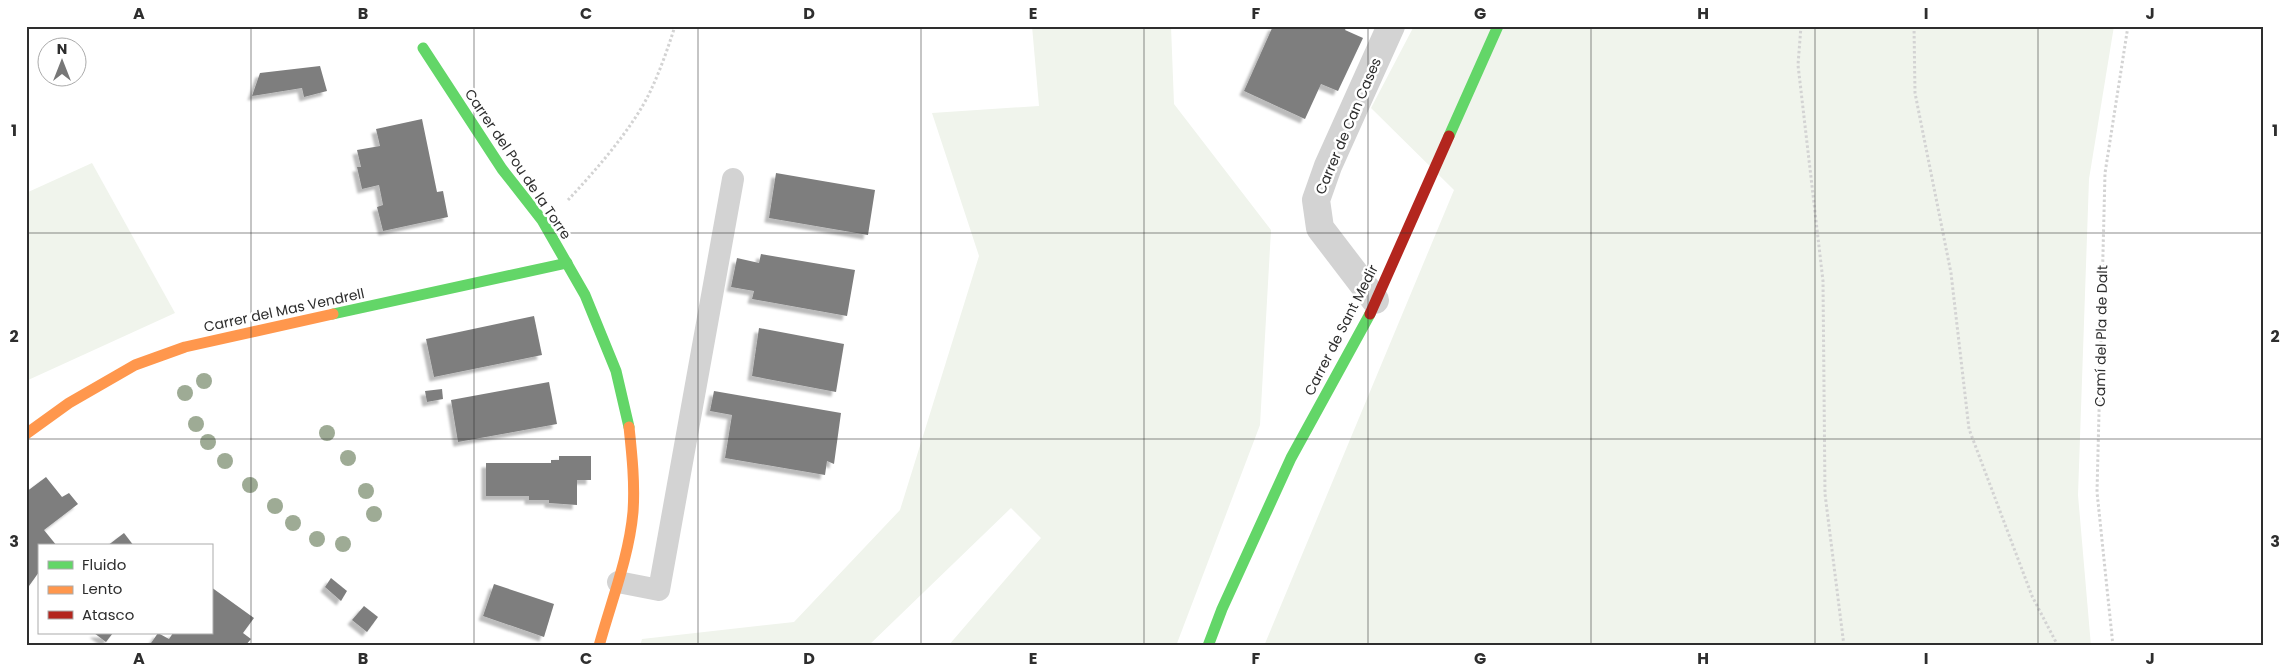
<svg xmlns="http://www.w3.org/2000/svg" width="2289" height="672" font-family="Poppins,sans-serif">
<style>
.green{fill:#f0f4ec}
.building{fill:#7e7e7e;filter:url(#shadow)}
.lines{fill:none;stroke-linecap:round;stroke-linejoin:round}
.path{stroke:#d3d3d3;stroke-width:3;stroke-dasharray:2.5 2.5;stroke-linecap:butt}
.lane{stroke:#d3d3d3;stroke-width:22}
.street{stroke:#d3d3d3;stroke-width:28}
.fast{stroke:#63d668;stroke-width:11}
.slow{stroke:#ff974d;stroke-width:11}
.jam{stroke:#b3261e;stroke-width:11}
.tree{fill:#9eab95}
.grid{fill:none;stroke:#2e2e2e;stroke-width:1;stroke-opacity:0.55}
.labels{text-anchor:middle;stroke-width:5;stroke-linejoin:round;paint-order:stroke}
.street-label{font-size:14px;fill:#2e2e2e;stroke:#fff}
.neatline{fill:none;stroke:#2e2e2e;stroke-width:2}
.grid-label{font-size:16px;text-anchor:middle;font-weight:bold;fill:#2e2e2e}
</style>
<defs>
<filter id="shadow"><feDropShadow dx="-4.5" dy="4.5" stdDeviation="1" flood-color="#0004"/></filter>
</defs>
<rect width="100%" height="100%" fill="#fff"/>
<!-- green -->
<g class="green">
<polygon points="1032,26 1171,26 1174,104 1271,230 1260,425 1176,646 948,646 1041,538 1011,508 868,646 640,646 642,639 794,622 900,510 979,256 932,113 1039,106"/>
<polygon points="1414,26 2114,26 2089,179 2078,495 2091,646 1264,646 1454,190 1371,108"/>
<polygon points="92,163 175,313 26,381 26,193"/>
</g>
<!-- building -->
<g class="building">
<polygon points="1273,26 1347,26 1345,30 1363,38 1338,91 1321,84 1305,119 1244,91"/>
<polygon points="320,66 327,91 304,97 302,88 252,96 260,73"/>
<polygon points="422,119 437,192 443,191 448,217 383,231 377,207 383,205 379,185 362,189 357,167 361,167 357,150 380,146 376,129"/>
<polygon points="776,173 875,190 868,235 769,218"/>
<polygon points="761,254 855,270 847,316 752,299 754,291 731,287 737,258 759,263"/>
<polygon points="534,316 542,355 434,377 426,339"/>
<polygon points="759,328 844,344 836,392 752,376"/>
<polygon points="549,382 557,424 458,442 451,400"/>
<polygon points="442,389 443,399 427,402 425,391"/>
<polygon points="714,391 841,413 834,464 827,461 825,475 725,458 732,415 710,411"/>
<polygon points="559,456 591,456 591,480 577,480 577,505 549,503 549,500 529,500 529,496 486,496 486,463 551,463 551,460 559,460"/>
<polygon points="46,477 62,497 69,493 78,504 44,530 57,546 39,546 39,572 29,586 26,584 26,492"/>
<polygon points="124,533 134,546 107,546"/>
<polygon points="331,578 347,591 341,601 325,587"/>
<polygon points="494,584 554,604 544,637 483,616"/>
<polygon points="211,587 254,618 243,633 251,639 245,646 149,646 158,633 169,639 173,633 211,633"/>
<polygon points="364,606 378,617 367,632 352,620"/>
<polygon points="94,633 113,633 106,642"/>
</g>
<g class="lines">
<!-- path -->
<g class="path">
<polyline points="1801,26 1798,65 1823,281 1825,494 1844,646"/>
<polyline points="1914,26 1915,93 1951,273 1969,429 2032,596 2058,646"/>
<path d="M568 200C596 170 632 129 650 92 660 71 668 48 675 26"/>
<polyline points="2113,646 2097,492 2105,173 2128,26"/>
</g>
<!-- lane -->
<polyline class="lane" points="618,582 659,590 733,179"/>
<!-- street -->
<polyline class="street" points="1375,300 1320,228 1316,200 1328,166 1391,26"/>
<!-- fast -->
<g class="fast">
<polyline points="423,48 502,169 542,220 585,295 616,371 629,427"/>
<polyline points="1449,136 1498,26"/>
<polyline points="333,314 567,263"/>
<polyline points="1208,646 1222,609 1291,458 1370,314"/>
</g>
<!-- slow -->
<g class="slow">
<polyline points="26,434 69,403 135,365 185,347 333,314"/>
<path d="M599 646C611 602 629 557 633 512 635 484 632 455 629 427"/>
</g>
<!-- jam -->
<polyline class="jam" points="1370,314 1449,136"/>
</g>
<!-- trees -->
<g class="tree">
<circle cx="204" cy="381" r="8"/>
<circle cx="185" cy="393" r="8"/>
<circle cx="196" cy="424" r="8"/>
<circle cx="327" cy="433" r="8"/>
<circle cx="208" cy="442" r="8"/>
<circle cx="348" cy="458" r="8"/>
<circle cx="225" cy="461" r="8"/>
<circle cx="250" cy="485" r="8"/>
<circle cx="366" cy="491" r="8"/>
<circle cx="275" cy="506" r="8"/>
<circle cx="374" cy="514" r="8"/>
<circle cx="293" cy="523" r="8"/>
<circle cx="317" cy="539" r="8"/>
<circle cx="343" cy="544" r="8"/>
</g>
<!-- grid -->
<path class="grid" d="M251 26V646M474 26V646M698 26V646M921 26V646M1144 26V646M1368 26V646M1591 26V646M1815 26V646M2038 26V646M26 233H2263M26 439H2263"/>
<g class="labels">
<!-- street labels -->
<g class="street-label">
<text transform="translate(1348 126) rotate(-67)" y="5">Carrer de Can Cases</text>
<text transform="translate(518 164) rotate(56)" y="5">Carrer del Pou de la Torre</text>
<text transform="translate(284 310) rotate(-12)" y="5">Carrer del Mas Vendrell</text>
<text transform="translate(1341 330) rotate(-63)" y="5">Carrer de Sant Medir</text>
<text transform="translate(2101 336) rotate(-89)" y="5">Camí del Pla de Dalt</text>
</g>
</g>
<!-- border -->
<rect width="2289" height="672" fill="none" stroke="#ffffff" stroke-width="55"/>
<!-- legend -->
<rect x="38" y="544" width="175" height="90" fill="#ffffff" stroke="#ababab"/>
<rect x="48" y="561" width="25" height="8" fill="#63d668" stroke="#ababab"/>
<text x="82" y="570" font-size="15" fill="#2e2e2e">Fluido</text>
<rect x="48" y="586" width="25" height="8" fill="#ff974d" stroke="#ababab"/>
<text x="82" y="594" font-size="15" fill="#2e2e2e">Lento</text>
<rect x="48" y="611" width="25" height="8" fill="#b3261e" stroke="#ababab"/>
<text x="82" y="620" font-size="15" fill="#2e2e2e">Atasco</text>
<!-- north arrow -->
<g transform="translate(62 62)"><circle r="24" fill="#ffffff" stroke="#ababab"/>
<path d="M0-4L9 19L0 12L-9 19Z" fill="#777777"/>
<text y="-8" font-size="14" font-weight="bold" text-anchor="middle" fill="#2e2e2e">N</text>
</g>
<rect x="28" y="28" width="2234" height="616" class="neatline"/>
<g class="grid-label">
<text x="139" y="19">A</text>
<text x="363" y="19">B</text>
<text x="586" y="19">C</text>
<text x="809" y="19">D</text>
<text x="1033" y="19">E</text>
<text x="1256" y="19">F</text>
<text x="1480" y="19">G</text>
<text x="1703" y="19">H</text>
<text x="1926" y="19">I</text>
<text x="2150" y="19">J</text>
<text x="14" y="136">1</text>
<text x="2275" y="136">1</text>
<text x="14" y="342">2</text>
<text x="2275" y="342">2</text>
<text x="14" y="547">3</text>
<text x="2275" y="547">3</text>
<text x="139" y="664">A</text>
<text x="363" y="664">B</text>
<text x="586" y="664">C</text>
<text x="809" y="664">D</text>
<text x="1033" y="664">E</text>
<text x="1256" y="664">F</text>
<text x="1480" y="664">G</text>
<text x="1703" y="664">H</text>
<text x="1926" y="664">I</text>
<text x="2150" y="664">J</text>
</g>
</svg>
